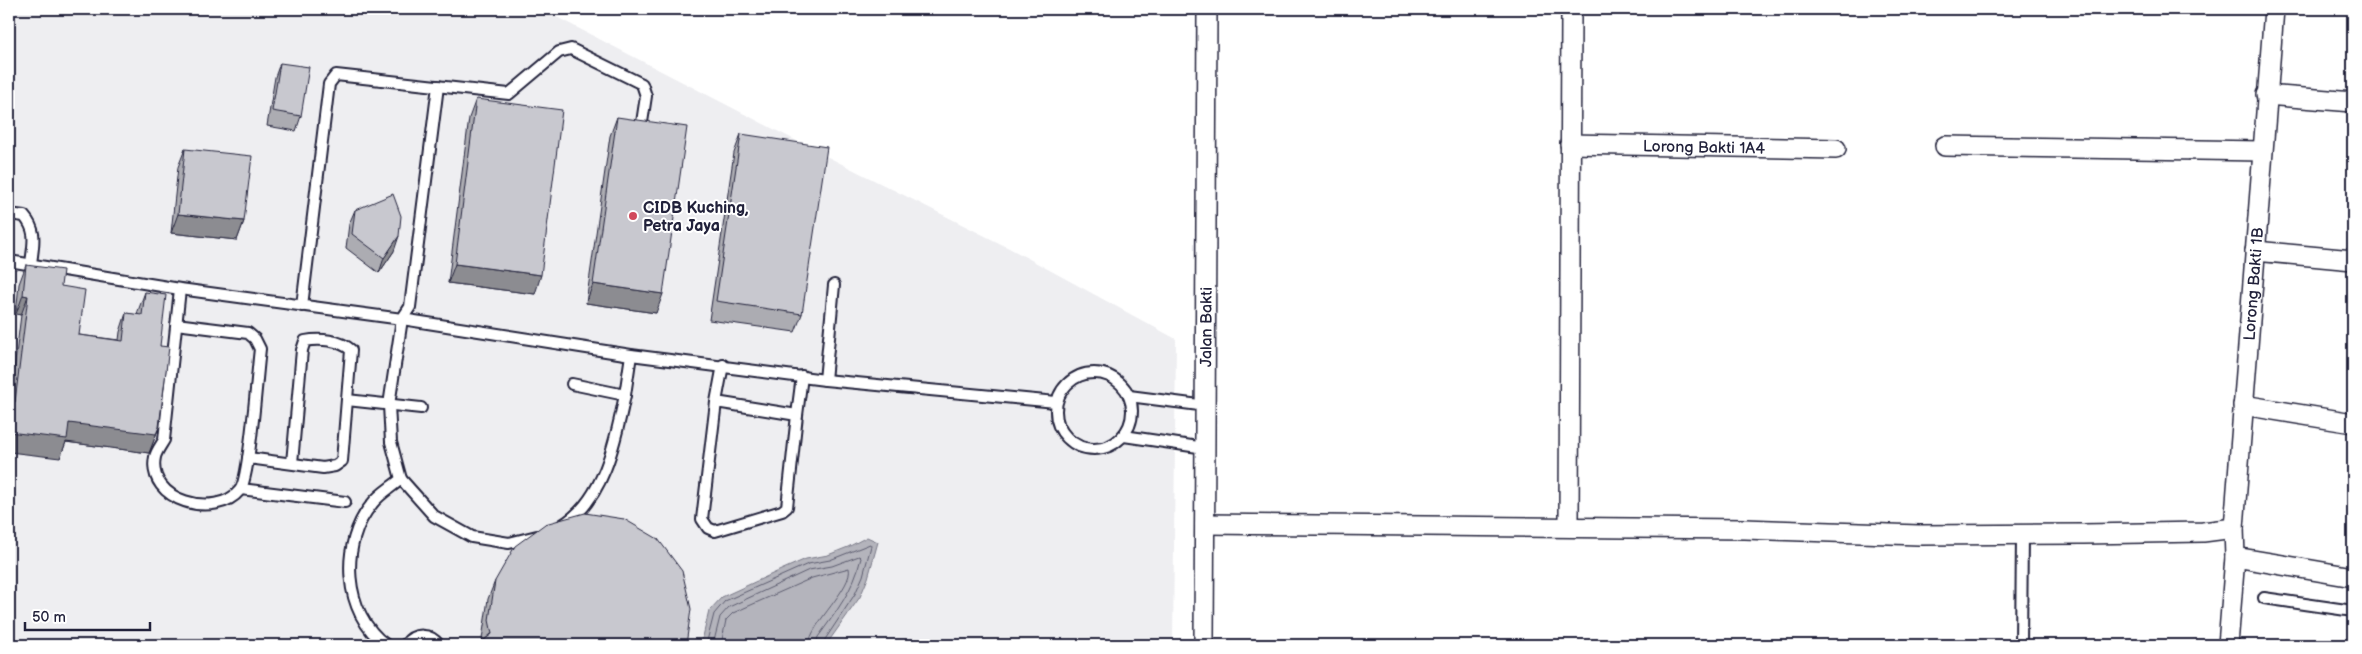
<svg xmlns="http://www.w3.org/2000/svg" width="2362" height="654" font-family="'Balsamiq Sans',sans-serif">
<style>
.built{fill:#eeeef1}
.water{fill:#b4b4bc;stroke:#7a7a88}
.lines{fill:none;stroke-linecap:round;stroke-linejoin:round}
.shore{stroke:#5c5c6f;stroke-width:1}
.lane-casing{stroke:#22223b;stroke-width:14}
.street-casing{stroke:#22223b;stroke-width:22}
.lane{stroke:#fff;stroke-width:10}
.street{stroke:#fff;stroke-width:19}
.wall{fill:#acacb2;stroke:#22223b}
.shaded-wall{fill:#8c8c91;stroke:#22223b}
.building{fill:#c8c8cf;stroke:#22223b}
.poi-dot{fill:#d1495b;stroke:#fff;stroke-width:2}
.labels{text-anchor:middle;stroke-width:4;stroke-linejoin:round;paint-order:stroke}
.street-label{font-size:16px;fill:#22223b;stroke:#fff}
.poi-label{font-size:16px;font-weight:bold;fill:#22223b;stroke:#fff;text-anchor:start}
</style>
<rect width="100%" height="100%" fill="#fff"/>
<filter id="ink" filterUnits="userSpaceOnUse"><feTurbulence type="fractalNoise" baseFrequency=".02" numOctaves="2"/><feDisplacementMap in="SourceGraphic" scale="10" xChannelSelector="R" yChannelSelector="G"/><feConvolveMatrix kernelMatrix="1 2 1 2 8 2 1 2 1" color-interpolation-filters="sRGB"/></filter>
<g filter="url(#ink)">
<!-- built -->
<polygon class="built" points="9,9 541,9 824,155 1009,248 1176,339 1173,645 9,645"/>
<!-- water -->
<polygon class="water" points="867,537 878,542 868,578 860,597 826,645 701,645 709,611 722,597 781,570 806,559 828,555 848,547"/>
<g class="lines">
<!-- shore -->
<g class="shore">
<polyline points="706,645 714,614 725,601 808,564 830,560 870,544 871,546 863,576 855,594 824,641 823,645"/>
<path d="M713 645 720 617 729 607 809 570 832 566 859 556 861 558C854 589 836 612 818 637L816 645"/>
<path d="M721 645 726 620 733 613 812 578 849 568C854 587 810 623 809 645"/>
</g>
<!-- lane casing -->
<g class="lane-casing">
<g id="lane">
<path d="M9 214 24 216C38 232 33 244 31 264"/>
<polyline points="9,261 180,289 402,319 631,355 825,380 1056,402"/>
<polyline points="302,306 329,84 336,75 509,94 559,52 571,49 642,84 646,96 641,129"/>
<path d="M176 324 248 333 255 339 260 349C257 372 250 477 240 490 216 520 146 501 155 457 156 452 161 445 164 440L180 289"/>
<circle cx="1094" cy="411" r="38"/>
<polyline points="825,380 834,285"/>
<polyline points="572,384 625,395 631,355"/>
<polyline points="1129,396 1207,406"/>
<polyline points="347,400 421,408"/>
<polyline points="716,402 702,519 708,528 715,531 782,511 787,507 797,415 716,402 723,365"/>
<polyline points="797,415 802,376"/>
<polyline points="1124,436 1205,448"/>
<path d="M248 458 323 468 335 466 342 461 351 350C340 340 320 338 305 341L302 350 292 463"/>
<polyline points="401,479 434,516 472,537 509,543 537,536"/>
<polyline points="241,489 345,502"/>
<path d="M562 525C604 501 616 439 625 395"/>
<polyline points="2264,598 2353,611"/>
<path d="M386 645C343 614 339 543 372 504 379 494 392 487 401 479L391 442 389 405 402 319 410 307 438 86"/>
<path d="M405 645C414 632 430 633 439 645"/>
<polyline points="2021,645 2022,534"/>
</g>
</g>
<!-- street casing -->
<g class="street-casing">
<g id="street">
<polyline points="2266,95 2353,102"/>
<path id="s1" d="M1570 144 1836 149"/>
<polyline points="1945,146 2262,151"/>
<polyline points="2255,251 2353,260"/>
<polyline points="2243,405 2353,423"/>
<polyline points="1205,524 1745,529 1919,535 2084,534 2203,532 2234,528"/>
<polyline points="1569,527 1571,9"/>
<polyline points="2235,557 2353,577"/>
<path id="s2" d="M1204 645 1207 9"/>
<path id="s3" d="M2228 645 2235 557 2234 528 2274 9"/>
</g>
</g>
<!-- lane -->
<use href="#lane" class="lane"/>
<!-- street -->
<use href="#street" class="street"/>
</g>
<!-- wall -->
<g class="wall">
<polygon points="280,63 301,116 296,131 267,126 275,77"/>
<polygon points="476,99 535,294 448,283 469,118"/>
<polygon points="617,117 656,313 586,303 610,136"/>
<polygon points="741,134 802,314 795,332 709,320 734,153"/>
<polygon points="185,149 244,221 237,240 171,233 178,167"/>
<polygon points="355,210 394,251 379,273 346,248 349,224"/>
<polygon points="26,265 61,286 79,335 119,340 120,332 126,313 137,315 138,311 145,292 160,346 159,427 149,453 66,442 60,458 10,402 21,315 16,314 19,284"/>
<polygon points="624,519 483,641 482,639 488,599 495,581"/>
</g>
<!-- shaded-wall -->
<g class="shaded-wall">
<polygon points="178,214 244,221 237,240 171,233"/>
<polygon points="399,236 394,251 379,273 384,258"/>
<polygon points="455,264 541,275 535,294 448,283"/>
<polygon points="593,284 663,294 656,313 586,303"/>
<polygon points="23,295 28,296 21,315 16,314"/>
<polygon points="69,423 159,427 149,453 66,442 60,458 9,452 9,432"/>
</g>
<!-- building -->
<g class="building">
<polygon points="280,63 309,67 301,116 272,111"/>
<polygon points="476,99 562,110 541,275 455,264"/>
<polygon points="617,117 687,127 663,294 593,284"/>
<polygon points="741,134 827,147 802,314 716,301"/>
<polygon points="185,149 252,156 244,221 178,214"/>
<polygon points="393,194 401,216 399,236 384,258 352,234 355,210"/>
<polygon points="26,265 63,270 61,286 85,290 79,335 123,341 126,313 142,315 145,292 166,295 160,346 169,347 159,427 156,434 69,423 67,439 9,432 9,402 15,402 28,296 23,295"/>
<polygon points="585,513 624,519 658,539 682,571 691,609 686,645 478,645 492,634 489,620 495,581 515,546 545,524"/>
</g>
</g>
<!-- markers -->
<circle class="poi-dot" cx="633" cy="216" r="5"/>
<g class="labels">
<!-- street labels -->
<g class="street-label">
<text dy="6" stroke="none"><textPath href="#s1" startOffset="134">Lorong Bakti 1A4</textPath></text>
<text dy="6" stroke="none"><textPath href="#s3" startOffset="362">Lorong Bakti 1B</textPath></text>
<text dy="6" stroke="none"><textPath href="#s2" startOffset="318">Jalan Bakti</textPath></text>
</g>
<!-- poi labels -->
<g class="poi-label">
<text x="643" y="213">CIDB Kuching,<tspan x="643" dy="18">Petra Jaya</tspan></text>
</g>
</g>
<!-- margin -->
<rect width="2362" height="654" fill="none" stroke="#fff" stroke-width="30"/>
<rect x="15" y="15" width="2332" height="624" fill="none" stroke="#22223b" stroke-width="2" filter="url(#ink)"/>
<!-- scale -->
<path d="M25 622v8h125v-8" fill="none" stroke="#22223b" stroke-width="2.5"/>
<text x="32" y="622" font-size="15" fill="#22223b" stroke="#ffffff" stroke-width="4" paint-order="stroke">50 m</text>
</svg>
